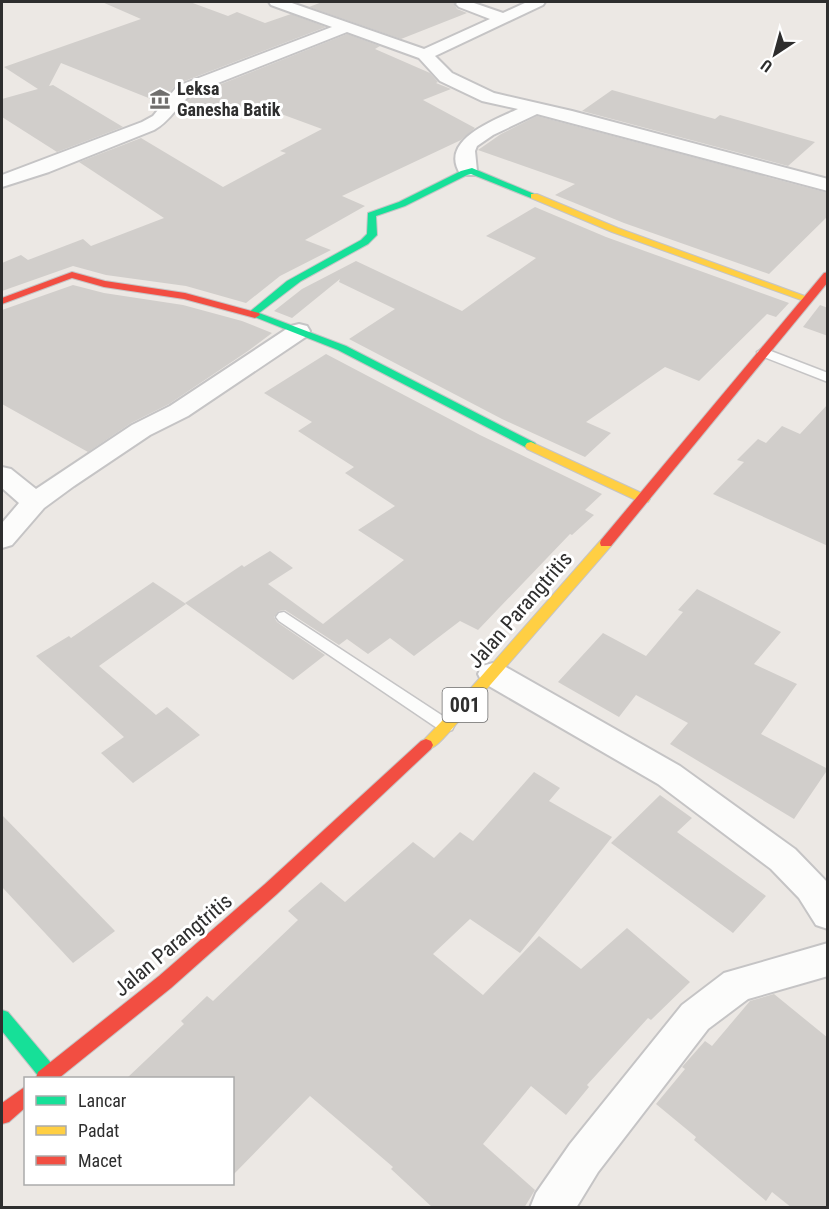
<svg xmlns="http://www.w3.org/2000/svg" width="829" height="1209" font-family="'Roboto Condensed',sans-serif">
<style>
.building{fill:#d1cecb}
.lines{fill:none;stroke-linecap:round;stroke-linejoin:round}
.lane-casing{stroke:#c5c4c5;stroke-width:3}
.street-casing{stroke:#c5c4c5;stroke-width:4}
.fast-casing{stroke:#c5c4c5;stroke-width:2}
.slow-casing{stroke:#c5c4c5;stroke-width:2}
.jam-casing{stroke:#c5c4c5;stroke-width:2}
.lane{fill:#fcfcfb;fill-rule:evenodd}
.street{fill:#fcfcfb;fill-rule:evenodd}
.fast{fill:#16e098;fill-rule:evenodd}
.slow{fill:#ffcf43;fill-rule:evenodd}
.jam{fill:#f24e42;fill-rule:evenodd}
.labels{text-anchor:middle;stroke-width:6;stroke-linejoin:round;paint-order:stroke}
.far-poi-label{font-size:18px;font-weight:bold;fill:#2e2e2e;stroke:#fff;text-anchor:start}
.shield{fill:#fff;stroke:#6d6d6d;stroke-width:1.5}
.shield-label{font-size:20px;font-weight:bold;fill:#2e2e2e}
.street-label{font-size:21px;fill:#2e2e2e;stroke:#fff}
</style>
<rect width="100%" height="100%" fill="#ece8e4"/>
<!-- building -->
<g class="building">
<polygon points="102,2 190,2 228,16 237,12 265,23 291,14 326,27 182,82 173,88 161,103 61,63 49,86 53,85 123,127 57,152 2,117 2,99 38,89 4,67 141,19"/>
<polygon points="322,2 455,2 454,4 457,9 467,13 401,39 309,7"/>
<polygon points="347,34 380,46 375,49 430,73 438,82 436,83 451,89 423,100 475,128 461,140 342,196 365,206 305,240 331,250 280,276 246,303 186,286 106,275 73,266 2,291 2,263 21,255 28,260 83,239 91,246 164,218 79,162 141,138 223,187 286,153 280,151 322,129 254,104 226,117 186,102 196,94"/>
<polygon points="612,90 715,119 720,115 815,142 788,166 582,111"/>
<polygon points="537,116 828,193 828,216 769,274 624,223 555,195 575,184 478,150 501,134"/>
<polygon points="535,207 606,237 789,303 776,317 767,314 699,381 665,367 586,422 611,433 585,457 502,419 349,339 395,309 339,282 340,279 292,318 274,311 302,289 356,261 462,311 536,258 486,236"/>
<polygon points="73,285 104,293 183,305 242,321 272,333 248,351 169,404 131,423 88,452 2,404 2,310"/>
<polygon points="820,305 828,308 828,336 803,327"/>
<polygon points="326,354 480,435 602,494 585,510 594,515 572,535 570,534 478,630 460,621 414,656 390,638 368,654 347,639 339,645 285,610 279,611 274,617 277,622 325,655 293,680 185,603 242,565 244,567 270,551 293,568 268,584 323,624 404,560 358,530 395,506 345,473 354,467 298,431 312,422 264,393"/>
<polygon points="828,404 828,546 713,494 744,462 737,460 758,439 766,443 782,426 800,434"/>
<polygon points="153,582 186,604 99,666 156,715 167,707 200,735 133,783 101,753 124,737 36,656 69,636 71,638"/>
<polygon points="697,589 781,632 754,664 797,684 761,734 828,769 794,819 670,744 688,723 636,695 619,717 558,682 603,633 646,656 683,612 678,610"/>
<polygon points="534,772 560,788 549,801 612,837 520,953 470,919 433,954 483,995 539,936 581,969 627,928 690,982 651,1020 648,1018 587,1085 589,1087 566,1115 531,1086 483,1144 535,1190 524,1208 433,1208 391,1169 393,1167 310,1096 232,1176 232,1078 127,1078 184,1024 181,1021 207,996 213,1001 298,920 288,911 321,882 345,902 413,842 434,858 460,832 473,841"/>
<polygon points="660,795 692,818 677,832 766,896 733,933 611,843"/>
<polygon points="2,815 115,931 73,963 2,887"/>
<polygon points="774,994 828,1038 828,1208 792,1208 772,1192 766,1201 694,1140 696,1137 656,1104 685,1069 682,1067 705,1041 712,1046 750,1001"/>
</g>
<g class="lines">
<!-- lane casing -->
<g class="lane-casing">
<g id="lane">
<polygon points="763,348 828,373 828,382 759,355 757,352"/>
<polygon points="284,612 452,722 454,726 452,730 446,732 440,730 279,621 276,617 279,613"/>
</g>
</g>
<!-- street casing -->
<g class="street-casing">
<g id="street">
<path d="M269 2H289L424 49 490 19 459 7 456 4 458 2H471L503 13 527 2H545L543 5 435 56 452 73 494 93 572 111 828 179V191L537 114 493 135 477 146 475 151 477 171 475 175H461C437 140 495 120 518 109L482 101 440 81 419 58 347 32 195 92C179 102 172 120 154 130L49 172 2 187V175L142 122 153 116 175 89 183 84 332 27 271 5Z"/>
<polygon points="299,324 307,326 310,331 307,336 188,416 150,435 74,486 44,508 12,545 2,548 2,523 19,503 2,488 2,467 11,469 36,489 132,425 170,406 291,326"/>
<polygon points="493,663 504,666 680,766 795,849 828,883 828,929 816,925 799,898 771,869 658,784 482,682 478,674 482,666"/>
<polygon points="828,943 828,976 748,999 708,1029 598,1172 576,1208 530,1208 536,1193 570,1144 682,1005 724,973"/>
</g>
</g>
<!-- fast casing -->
<g class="fast-casing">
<g id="fast">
<polygon points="472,168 539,196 531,198 471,174 467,175 405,206 376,216 377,235 368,244 301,281 259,313 346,346 535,443 537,446 535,449 531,450 338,350 247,314 287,281 361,240 367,234 368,213 399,202 461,171"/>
<polygon points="2,1010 8,1012 56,1069 58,1075 57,1078 40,1078 2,1031"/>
</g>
</g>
<!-- slow casing -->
<g class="slow-casing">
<g id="slow">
<polygon points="531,194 537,194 618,228 813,299 812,301 804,301 612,232 531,198"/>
<polygon points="531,442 648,496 650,499 648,502 640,502 527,449 525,446 527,443"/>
<path d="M606 539 612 543 611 546 451 730C443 738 433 753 421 749L419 745 441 722 601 540Z"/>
</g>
</g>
<!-- jam casing -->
<g class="jam-casing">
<g id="jam">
<polygon points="72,272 105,281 185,293 259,313 260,315 255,318 184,299 104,287 72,278 2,304 2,298"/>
<polygon points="828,272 828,282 611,546 601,546 600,543 601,540 824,273"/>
<polygon points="426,739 431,741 433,745 431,749 277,894 171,988 59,1078 36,1078 38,1072 159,976 265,884 421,741"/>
<polygon points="26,1086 26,1107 9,1122 2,1124 2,1103"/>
</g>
</g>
<!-- lane -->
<use href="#lane" class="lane"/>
<!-- street -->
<use href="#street" class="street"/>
<!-- fast -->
<use href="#fast" class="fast"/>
<!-- slow -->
<use href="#slow" class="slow"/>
<!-- jam -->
<use href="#jam" class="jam"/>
</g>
<!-- icons -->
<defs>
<g id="museum-bare" transform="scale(1.62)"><path d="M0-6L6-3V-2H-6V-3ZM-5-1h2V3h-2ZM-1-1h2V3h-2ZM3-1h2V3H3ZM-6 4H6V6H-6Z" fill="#706f6e" stroke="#fff" stroke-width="2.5" paint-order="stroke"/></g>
</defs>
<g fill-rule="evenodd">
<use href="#museum-bare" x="160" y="99"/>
</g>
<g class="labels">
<!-- far-poi labels -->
<g class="far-poi-label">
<text x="177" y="95">Leksa<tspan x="177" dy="21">Ganesha Batik</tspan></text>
</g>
<!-- shield labels -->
<rect class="shield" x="442.5" y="688" width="45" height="34" rx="4.5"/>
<g class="shield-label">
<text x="465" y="712">001</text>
</g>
<!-- street labels -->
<g class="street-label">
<text transform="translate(520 610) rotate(-49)" y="7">Jalan Parangtritis</text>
<text transform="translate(173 945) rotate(-40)" y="7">Jalan Parangtritis</text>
</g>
</g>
<!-- border -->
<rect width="829" height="1209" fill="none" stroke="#2e2e2e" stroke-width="6"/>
<!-- legend -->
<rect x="24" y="1077" width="210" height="108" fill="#ffffff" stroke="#ababab" stroke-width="1.5"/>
<rect x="36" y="1096" width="30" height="9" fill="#16e098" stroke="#ababab" stroke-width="1.5"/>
<text x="78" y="1107" font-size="18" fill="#2e2e2e">Lancar</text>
<rect x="36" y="1126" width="30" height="9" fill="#ffcf43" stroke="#ababab" stroke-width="1.5"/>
<text x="78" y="1137" font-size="18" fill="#2e2e2e">Padat</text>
<rect x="36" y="1156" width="30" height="9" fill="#f24e42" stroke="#ababab" stroke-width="1.5"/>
<text x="78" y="1167" font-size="18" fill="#2e2e2e">Macet</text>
<!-- north arrow -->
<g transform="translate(775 54) rotate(216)" stroke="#ffffff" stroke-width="4.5" paint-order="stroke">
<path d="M0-4.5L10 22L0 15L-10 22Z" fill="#2e2e2e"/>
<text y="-9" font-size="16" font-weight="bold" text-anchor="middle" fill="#2e2e2e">U</text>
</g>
</svg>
